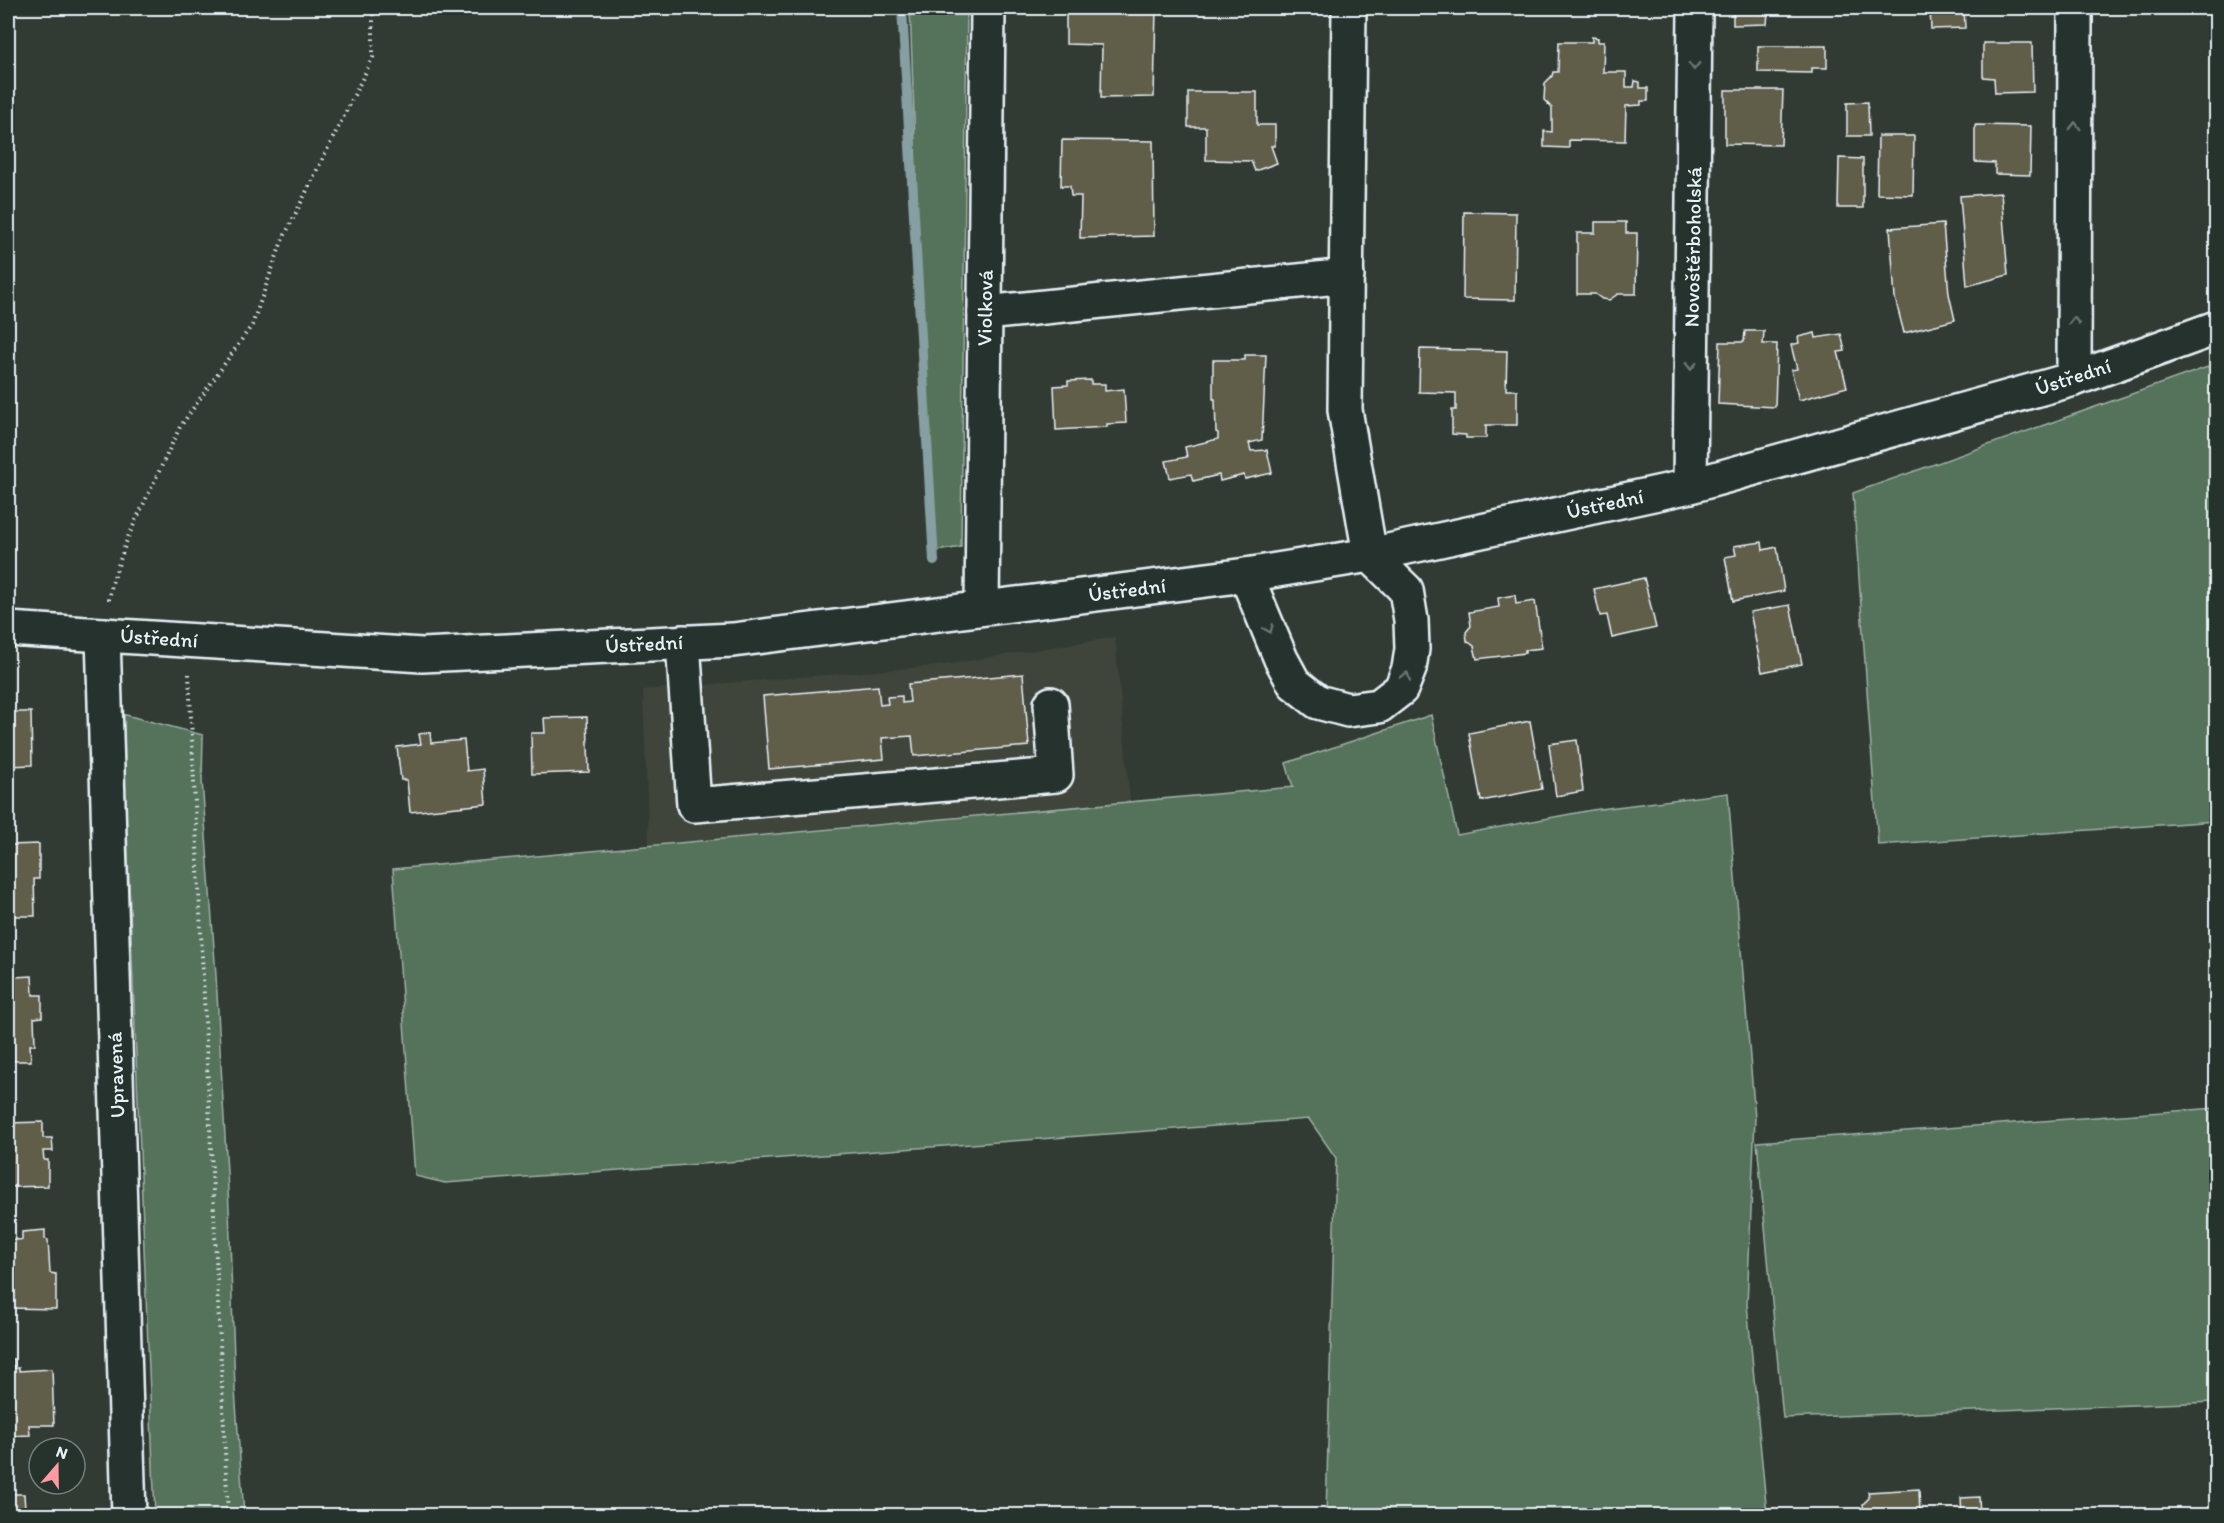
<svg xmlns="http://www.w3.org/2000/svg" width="2224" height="1523" font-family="Itim,sans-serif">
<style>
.built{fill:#40453a}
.green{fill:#54725a;stroke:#9eb2a9;stroke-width:1.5}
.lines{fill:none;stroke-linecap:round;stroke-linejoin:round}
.stream{stroke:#869fa3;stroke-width:10}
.building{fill:#605d4a;stroke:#e8f1f8;stroke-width:1.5}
.minor-casing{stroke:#e8f1f8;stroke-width:38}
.path{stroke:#e8f1f8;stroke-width:4;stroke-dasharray:1.5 4.5;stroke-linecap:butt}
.minor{stroke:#26332d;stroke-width:33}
.oneway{stroke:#6a7674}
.labels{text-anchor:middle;stroke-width:5;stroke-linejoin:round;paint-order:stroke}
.street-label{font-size:21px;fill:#e8f1f8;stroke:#26332d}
</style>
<rect width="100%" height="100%" fill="#323b33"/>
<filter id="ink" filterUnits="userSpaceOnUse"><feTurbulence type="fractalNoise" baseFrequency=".0167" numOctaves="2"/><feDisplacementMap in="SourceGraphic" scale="12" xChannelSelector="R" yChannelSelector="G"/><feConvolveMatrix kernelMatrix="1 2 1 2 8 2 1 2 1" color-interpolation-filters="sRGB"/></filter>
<g filter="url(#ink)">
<!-- built -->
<polygon class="built" points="1115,637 1130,801 649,845 643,690 937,666"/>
<!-- green -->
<g class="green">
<polygon points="910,8 967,8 961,547 930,552"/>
<polygon points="2216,364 2216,821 1878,845 1853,493"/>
<polygon points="122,714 203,735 202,780 216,976 229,1208 235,1390 244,1515 155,1515"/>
<polygon points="1431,715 1457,835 1592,810 1728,793 1755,1118 1747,1304 1767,1515 1326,1515 1336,1158 1309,1119 445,1183 415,1176 393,869 1293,787 1286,763"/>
<polygon points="2216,1108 2216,1402 1783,1418 1757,1142"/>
</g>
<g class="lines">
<!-- stream -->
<polyline class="stream" points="902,8 934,561"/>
</g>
<!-- building -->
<g class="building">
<polygon points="1066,8 1156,8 1154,97 1101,98 1102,45 1066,44"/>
<polygon points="1733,8 1793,8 1793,12 1768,12 1767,24 1733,25"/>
<polygon points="1964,8 1965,28 1931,29 1930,9"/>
<polygon points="1986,8 2031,8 2030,11 1986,10"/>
<polygon points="1592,37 1598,38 1598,42 1604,42 1603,72 1626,72 1626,87 1634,87 1635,81 1640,82 1640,88 1648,88 1648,101 1641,101 1641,105 1626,106 1625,141 1569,140 1569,148 1544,147 1544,131 1552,132 1552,108 1544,100 1545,83 1552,76 1553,72 1558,72 1559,42 1592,42"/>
<polygon points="1983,43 2032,43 2033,92 1995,93 1994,78 1983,77"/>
<polygon points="1758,46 1827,46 1827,68 1812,68 1812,73 1758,72"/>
<polygon points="1725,90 1783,90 1781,145 1725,144"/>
<polygon points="1188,92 1257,92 1257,125 1275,125 1275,146 1271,146 1277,163 1255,171 1251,161 1206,160 1206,127 1188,127"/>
<polygon points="1868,102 1869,136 1847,136 1847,103"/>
<polygon points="1975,125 2031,126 2030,175 1995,174 1995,163 1975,162"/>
<polygon points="1878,136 1914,136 1913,195 1877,194"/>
<polygon points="1062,140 1153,141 1154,236 1080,238 1081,196 1071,196 1070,186 1061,186"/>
<polygon points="1839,158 1863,159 1863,208 1838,208"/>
<polygon points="2001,193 2008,275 1967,286 1960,196"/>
<polygon points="1464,212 1516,213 1515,300 1463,299"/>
<polygon points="1595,222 1626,222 1626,233 1637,233 1636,294 1618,294 1609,300 1602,299 1595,294 1577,294 1577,233 1595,233"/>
<polygon points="1943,224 1949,294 1955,320 1904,333 1895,298 1890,228"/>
<polygon points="1745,331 1764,331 1763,344 1777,344 1775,407 1718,404 1720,342 1744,342"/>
<polygon points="1815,333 1816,338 1841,334 1845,351 1838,352 1847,387 1799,400 1791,370 1797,369 1791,345 1799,343 1798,337"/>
<polygon points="1420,349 1507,351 1506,390 1517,390 1517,425 1486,425 1486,438 1466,438 1466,435 1452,434 1452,410 1456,410 1456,393 1419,392"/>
<polygon points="1245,355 1266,355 1262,440 1249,443 1251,451 1267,450 1272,473 1245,479 1244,475 1220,481 1219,475 1193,481 1191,474 1170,478 1166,461 1187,457 1185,447 1218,439 1218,433 1216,432 1215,399 1213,399 1213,360 1245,360"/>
<polygon points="1091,380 1091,384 1105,384 1105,391 1124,389 1126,423 1107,424 1107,427 1056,430 1054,386 1068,385 1068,381"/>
<polygon points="1762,542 1763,550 1777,547 1784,591 1733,601 1725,557 1736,555 1734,546"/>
<polygon points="1644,578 1656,628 1612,638 1607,615 1600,616 1594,589"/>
<polygon points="1515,595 1516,604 1535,601 1542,648 1525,650 1525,653 1477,659 1474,646 1467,641 1466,632 1471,626 1469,612 1499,607 1498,598"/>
<polygon points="1790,605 1802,664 1762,672 1750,612"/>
<polygon points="1023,674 1029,746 914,756 912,736 882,738 884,759 769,769 763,696 878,686 880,705 888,704 887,697 902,696 902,703 910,702 908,684"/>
<polygon points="8,712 31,712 32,765 8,766"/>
<polygon points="587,717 589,772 532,774 531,733 545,733 544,718"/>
<polygon points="1530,721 1542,789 1481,801 1469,733"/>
<polygon points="430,732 431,743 464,740 467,771 483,769 486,804 410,812 407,780 401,780 397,747 421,744 419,734"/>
<polygon points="1577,740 1583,791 1556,796 1549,744"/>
<polygon points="39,844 39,879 34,879 35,916 8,916 8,845"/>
<polygon points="8,972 13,972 14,977 32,976 33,995 42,995 42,1017 34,1018 35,1045 30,1045 31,1061 13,1061 13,1046 8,1046"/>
<polygon points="43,1122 43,1138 52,1138 53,1151 43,1151 44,1160 48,1160 48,1186 8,1187 8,1123"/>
<polygon points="45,1230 45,1239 48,1240 50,1273 56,1274 56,1309 8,1308 8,1239 22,1240 22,1232"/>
<polygon points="14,1359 14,1368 19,1368 19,1371 52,1369 54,1425 29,1425 30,1435 8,1436 8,1360"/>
<polygon points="1919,1489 1920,1516 1864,1516 1863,1504 1869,1498 1868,1492"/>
<polygon points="8,1494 24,1494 25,1509 58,1508 58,1516 8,1516"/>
<polygon points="1979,1497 1980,1516 1962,1516 1961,1498"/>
</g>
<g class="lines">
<!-- minor casing -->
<g class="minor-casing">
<g id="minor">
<polyline points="985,313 1347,276"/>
<polyline points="2074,379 2075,8"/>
<polyline points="1690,486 1695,8"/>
<polyline points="1246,575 1281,659 1294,683 1318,702 1348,710 1379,706 1401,689 1409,669 1412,649 1411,620 1406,590 1370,555 1345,410 1349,8"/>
<polyline points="982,608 988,8"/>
<polyline points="8,629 422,655 733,640 1246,575 1370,555 1690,486 2074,379 2216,328"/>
<polyline points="103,635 129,1516"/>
<polyline points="683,642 694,805 1056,775 1051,704"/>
</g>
</g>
<!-- path -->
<g class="path">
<polyline points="109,600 112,583 128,537 180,427 252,325 282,241 373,57 373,8"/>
<polyline points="189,674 228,1516"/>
</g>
<!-- minor -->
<use href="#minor" class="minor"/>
</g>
<!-- one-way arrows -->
<defs><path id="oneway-chevron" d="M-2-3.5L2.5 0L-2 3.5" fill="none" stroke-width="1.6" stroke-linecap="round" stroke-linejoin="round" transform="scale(1.5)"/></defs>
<g class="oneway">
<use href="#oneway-chevron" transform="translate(1694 66) rotate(91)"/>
<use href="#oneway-chevron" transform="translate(2075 126) rotate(-90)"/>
<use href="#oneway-chevron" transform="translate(2074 321) rotate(-90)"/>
<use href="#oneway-chevron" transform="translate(1691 366) rotate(91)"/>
<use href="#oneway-chevron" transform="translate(1269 629) rotate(67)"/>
<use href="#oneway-chevron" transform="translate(1406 676) rotate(-70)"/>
</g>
</g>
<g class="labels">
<!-- street labels -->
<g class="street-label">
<text transform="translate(1693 247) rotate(-89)" y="7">Novoštěrboholská</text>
<text transform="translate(985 308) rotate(-89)" y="7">Violková</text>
<text transform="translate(2073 377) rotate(-18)" y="7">Ústřední</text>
<text transform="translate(1605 504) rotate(-12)" y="7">Ústřední</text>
<text transform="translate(1127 590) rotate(-7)" y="7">Ústřední</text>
<text transform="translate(159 638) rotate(4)" y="7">Ústřední</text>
<text transform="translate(644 644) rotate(-3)" y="7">Ústřední</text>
<text transform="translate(116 1075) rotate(-92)" y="7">Upravená</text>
</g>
</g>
<!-- margin -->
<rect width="2224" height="1523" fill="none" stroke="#26332d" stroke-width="30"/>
<rect x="15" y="15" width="2194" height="1493" fill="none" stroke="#e8f1f8" stroke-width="2" filter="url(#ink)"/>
<!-- north arrow -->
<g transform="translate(57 1466) rotate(20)"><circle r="28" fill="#26332d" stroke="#747f7e" stroke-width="1.5"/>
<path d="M0-4.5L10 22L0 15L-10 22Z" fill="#ff9aa2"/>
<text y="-9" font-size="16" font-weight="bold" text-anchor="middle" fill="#e8f1f8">N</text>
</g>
</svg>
